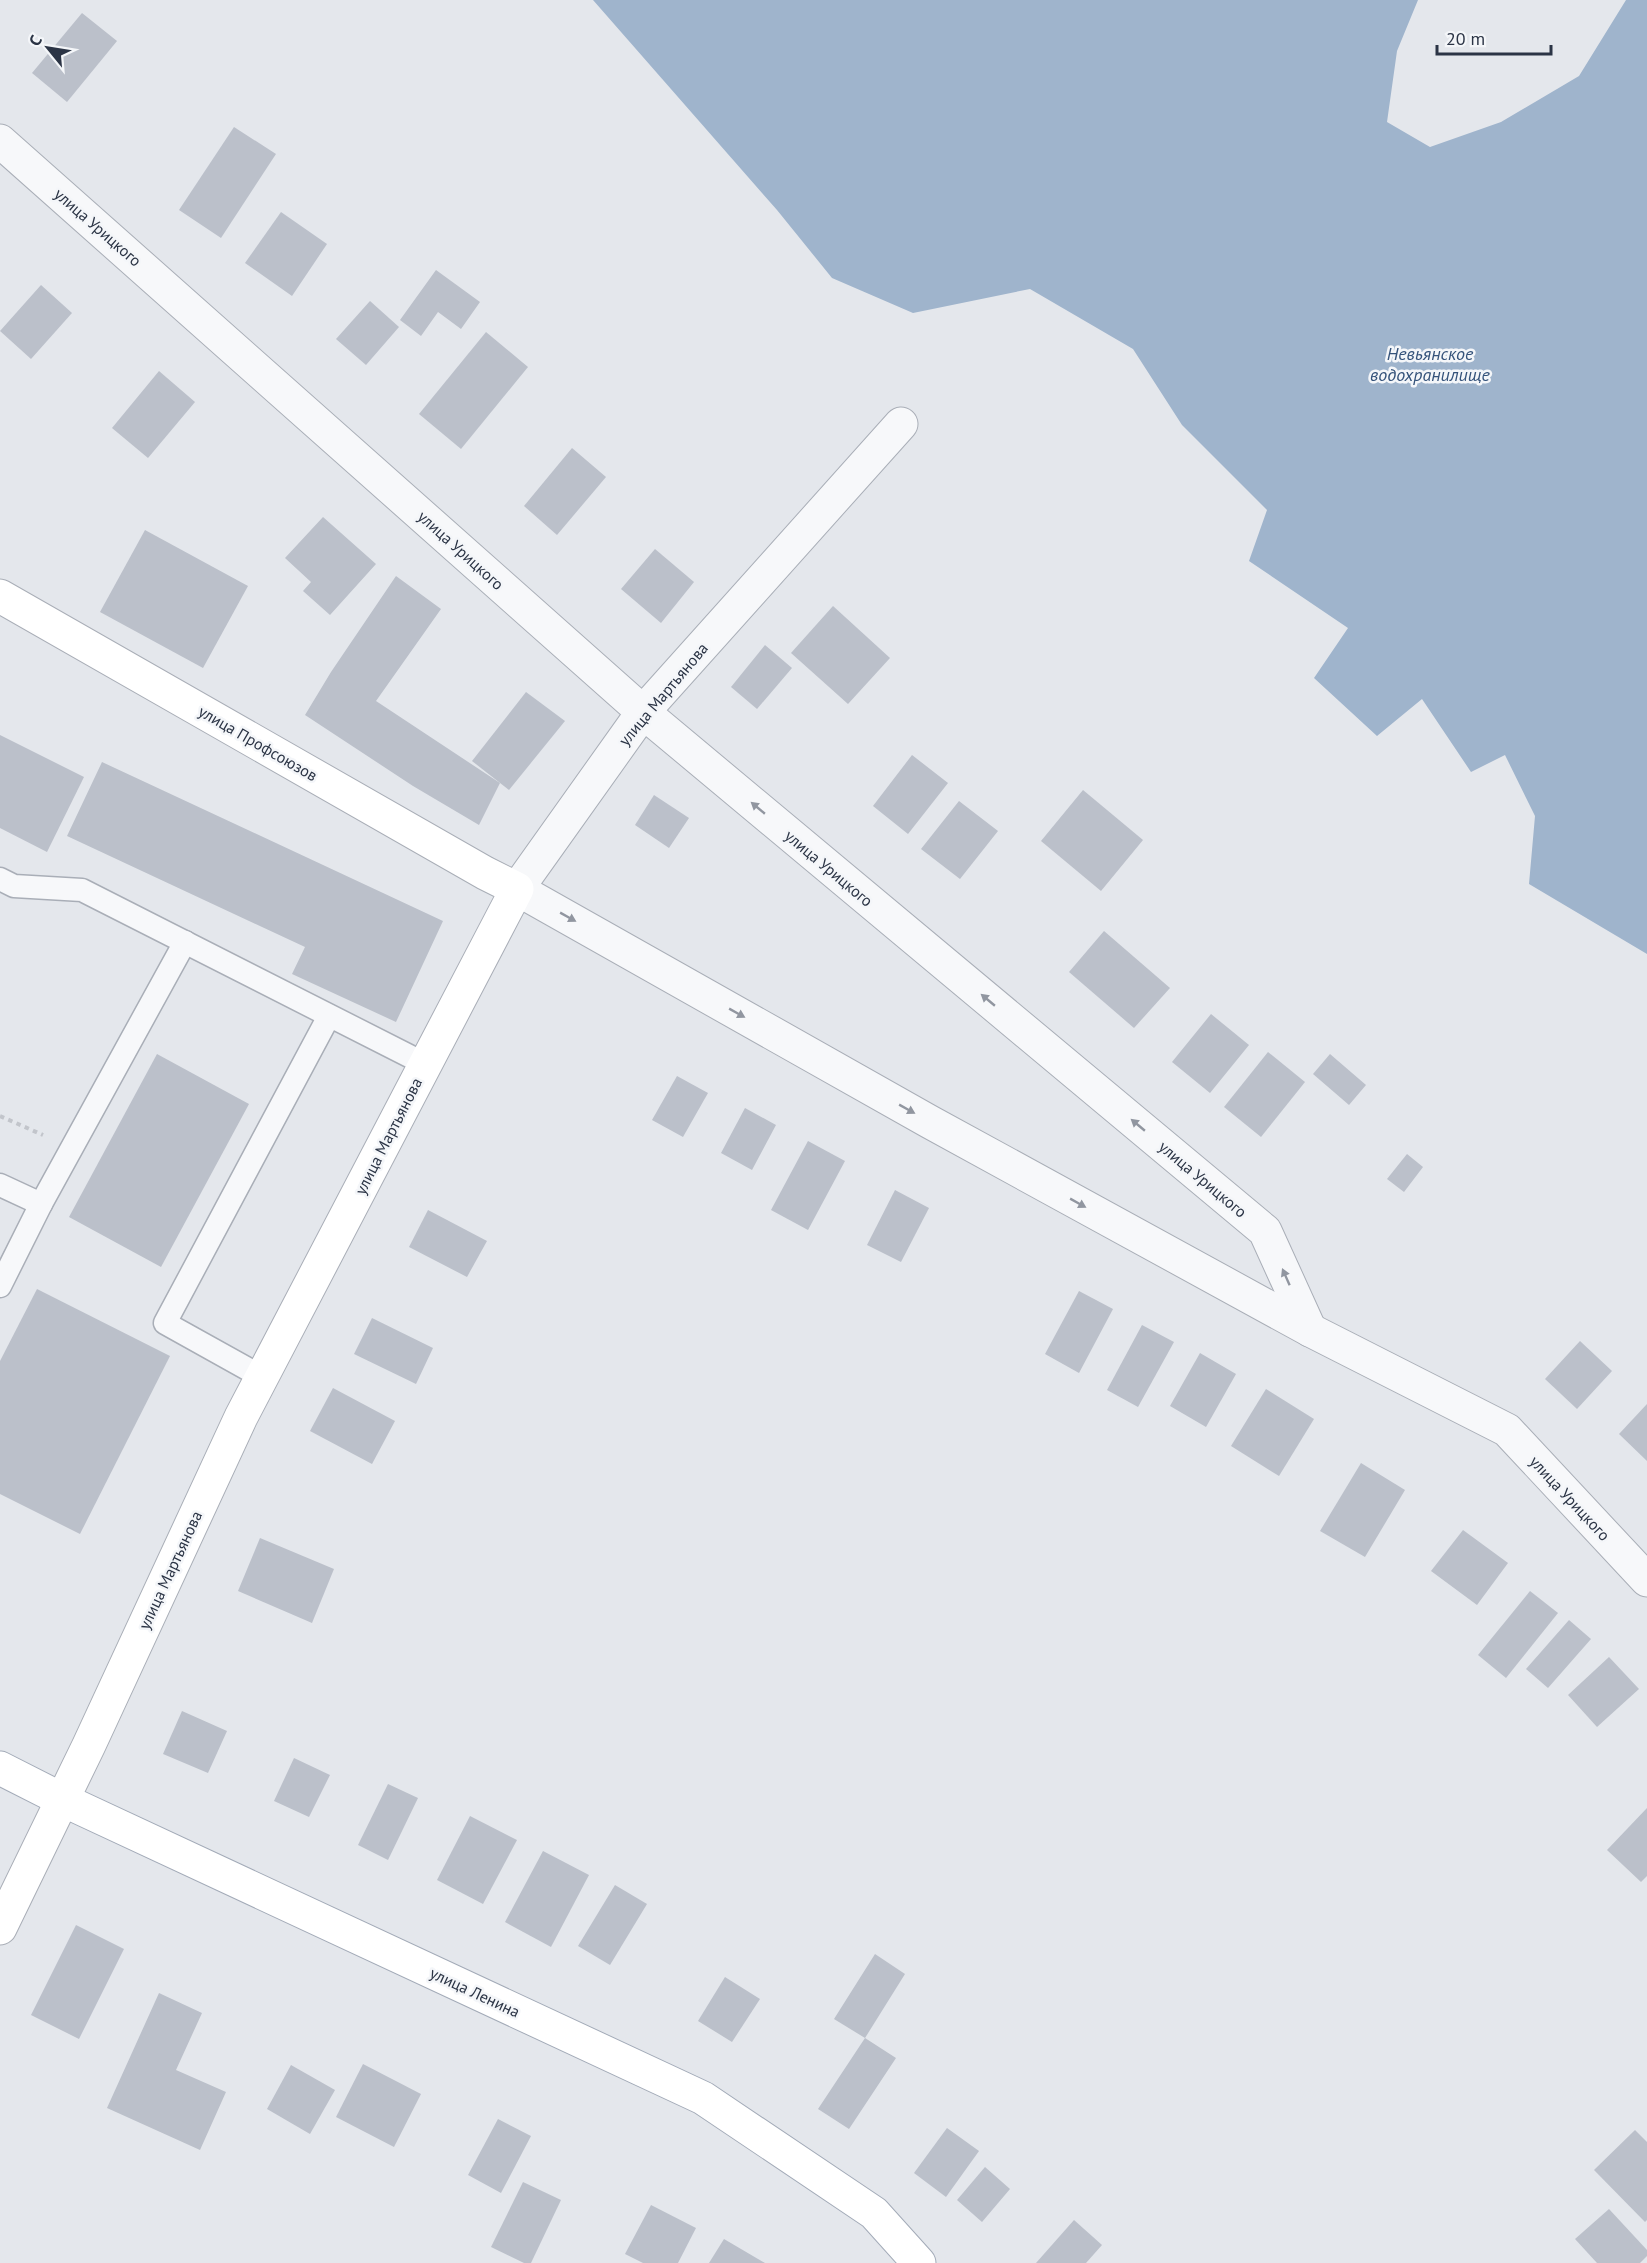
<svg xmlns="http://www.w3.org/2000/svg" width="1647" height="2263" font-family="'PT Sans',sans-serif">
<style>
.water{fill:#9fb4cc}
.building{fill:#bbc0ca}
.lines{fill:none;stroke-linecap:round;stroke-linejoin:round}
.lane-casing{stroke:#a9aeb7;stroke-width:25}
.street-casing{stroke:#a9aeb7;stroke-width:35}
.secondary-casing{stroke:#a9aeb7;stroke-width:35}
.primary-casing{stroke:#a3abb8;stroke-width:35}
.path{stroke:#c2c5cb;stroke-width:4;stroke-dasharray:4.5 4.5;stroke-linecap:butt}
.lane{stroke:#f7f8fa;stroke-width:22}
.street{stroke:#f7f8fa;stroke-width:33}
.secondary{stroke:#fff;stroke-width:33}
.primary{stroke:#fff;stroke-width:33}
.oneway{fill:#9196a0}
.labels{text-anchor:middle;stroke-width:5;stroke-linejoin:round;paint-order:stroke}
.street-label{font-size:16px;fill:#2b3445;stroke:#f4f6f9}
.water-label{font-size:18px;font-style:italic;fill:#34527a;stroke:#f4f6f9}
</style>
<rect width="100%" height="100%" fill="#e4e7ec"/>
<!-- water -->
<polygon class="water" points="593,0 1418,0 1397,51 1387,122 1430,147 1501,122 1579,76 1626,0 1647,0 1647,954 1529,884 1535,816 1505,755 1471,772 1422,699 1377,736 1314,678 1348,628 1249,561 1267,510 1182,425 1133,349 1030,289 913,313 832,278 777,210"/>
<!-- building -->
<g class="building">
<polygon points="82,13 117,41 67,102 32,73"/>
<polygon points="234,127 276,154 221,238 179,210"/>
<polygon points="281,212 327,244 292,296 245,263"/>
<polygon points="436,270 480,302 461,329 438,312 421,336 400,320"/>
<polygon points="41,285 72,313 31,359 0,331"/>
<polygon points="370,301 399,327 366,365 336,339"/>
<polygon points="486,332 528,367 461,449 419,414"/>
<polygon points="159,371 195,402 148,458 112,428"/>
<polygon points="572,448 606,477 557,535 524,506"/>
<polygon points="323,517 376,564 330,615 303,591 311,582 285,558"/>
<polygon points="145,530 248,586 203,668 100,612"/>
<polygon points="655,549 694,582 661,623 621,589"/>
<polygon points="396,576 441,609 376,701 500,783 479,825 413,786 305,715 331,672"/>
<polygon points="833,606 890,658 848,704 791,653"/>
<polygon points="765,645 792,668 757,709 731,687"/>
<polygon points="526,692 565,721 509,790 472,761"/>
<polygon points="0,735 84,777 47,852 0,828"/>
<polygon points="912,755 948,783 908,834 873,806"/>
<polygon points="102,762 443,921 396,1022 292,974 305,947 67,836"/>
<polygon points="1083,790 1143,840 1101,891 1041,841"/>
<polygon points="654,795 689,818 669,848 635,825"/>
<polygon points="959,801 998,831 960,879 921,849"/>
<polygon points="1104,931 1170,988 1134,1028 1069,972"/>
<polygon points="1211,1014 1249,1045 1210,1093 1172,1062"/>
<polygon points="1268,1052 1305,1082 1261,1137 1224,1107"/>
<polygon points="157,1054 249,1104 161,1267 69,1217"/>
<polygon points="1330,1054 1366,1085 1349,1105 1313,1074"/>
<polygon points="677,1076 708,1093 683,1137 652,1120"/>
<polygon points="745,1108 776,1125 752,1170 721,1153"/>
<polygon points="808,1141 845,1161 808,1230 771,1210"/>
<polygon points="1407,1154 1423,1167 1404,1192 1387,1179"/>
<polygon points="895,1190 929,1208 901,1262 867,1245"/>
<polygon points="428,1210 487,1241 467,1277 409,1247"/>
<polygon points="37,1289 170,1356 80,1534 0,1494 0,1361"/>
<polygon points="1079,1291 1113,1309 1079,1373 1045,1354"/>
<polygon points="372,1318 433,1348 416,1384 354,1354"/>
<polygon points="1142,1325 1174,1342 1138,1407 1107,1390"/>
<polygon points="1580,1341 1612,1371 1577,1409 1545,1379"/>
<polygon points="1200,1353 1236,1374 1206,1427 1170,1406"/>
<polygon points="333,1388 395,1421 372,1464 310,1431"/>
<polygon points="1266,1389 1314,1419 1279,1476 1231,1446"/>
<polygon points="1647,1404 1647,1461 1619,1434"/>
<polygon points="1361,1463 1405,1490 1365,1557 1320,1531"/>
<polygon points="1463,1530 1508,1563 1477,1605 1431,1571"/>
<polygon points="260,1538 334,1569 312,1623 238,1591"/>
<polygon points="1530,1591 1558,1613 1506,1678 1478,1655"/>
<polygon points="1569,1620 1591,1639 1548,1688 1526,1669"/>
<polygon points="1609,1657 1639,1689 1597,1727 1568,1695"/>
<polygon points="182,1711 227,1731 208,1773 163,1754"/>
<polygon points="294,1758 330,1775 309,1817 274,1801"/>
<polygon points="388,1784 418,1798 388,1860 358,1845"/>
<polygon points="1647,1808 1647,1876 1641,1882 1607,1850"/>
<polygon points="470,1816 517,1840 483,1904 437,1880"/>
<polygon points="543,1851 589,1875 551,1947 505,1922"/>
<polygon points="615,1885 647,1904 610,1965 578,1946"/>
<polygon points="76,1925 124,1949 79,2039 31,2015"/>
<polygon points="875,1954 905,1974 865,2038 896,2058 849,2129 818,2109 865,2038 834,2019"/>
<polygon points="725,1977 760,1999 732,2042 698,2021"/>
<polygon points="159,1993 202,2013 176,2070 226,2092 200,2150 107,2108"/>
<polygon points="363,2064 421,2094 394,2147 336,2117"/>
<polygon points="291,2065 335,2090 310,2134 267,2109"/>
<polygon points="498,2119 531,2136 501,2193 468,2175"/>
<polygon points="947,2128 979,2151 946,2197 914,2173"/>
<polygon points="1635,2130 1647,2142 1647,2220 1645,2222 1594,2170"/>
<polygon points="985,2167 1010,2189 982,2222 957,2200"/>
<polygon points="523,2182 561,2200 531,2263 524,2263 491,2247"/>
<polygon points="651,2205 696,2228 678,2263 643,2263 625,2254"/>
<polygon points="1609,2209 1647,2250 1647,2256 1640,2263 1597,2263 1575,2239"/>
<polygon points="1074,2220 1102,2245 1086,2263 1036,2263"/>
<polygon points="724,2239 765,2263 709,2263"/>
</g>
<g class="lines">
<!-- lane casing -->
<g class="lane-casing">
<g id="lane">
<polyline points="0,879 14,886 82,890 425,1064"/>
<polyline points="0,1185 41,1204"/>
<polyline points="0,1286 41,1204 185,942"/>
<polyline points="262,1377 165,1323 329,1016"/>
</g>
</g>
<!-- street casing -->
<g class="street-casing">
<g id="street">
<polyline points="0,141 643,712 1265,1231 1310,1330"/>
<polyline points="901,424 643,712 517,889 930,1122 1310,1330 1507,1430 1647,1580"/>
</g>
</g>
<!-- secondary casing -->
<g class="secondary-casing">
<polyline id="secondary" points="0,596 485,873 517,889 241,1417 89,1745 0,1928"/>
</g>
<!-- primary casing -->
<g class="primary-casing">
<polyline id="primary" points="0,1768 63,1800 703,2098 874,2213 919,2263"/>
</g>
<!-- path -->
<polyline class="path" points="0,1116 43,1135"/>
<!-- lane -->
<use href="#lane" class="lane"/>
<!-- street -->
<use href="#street" class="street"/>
<!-- secondary -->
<use href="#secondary" class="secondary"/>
<!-- primary -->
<use href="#primary" class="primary"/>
</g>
<!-- one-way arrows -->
<defs><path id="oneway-solid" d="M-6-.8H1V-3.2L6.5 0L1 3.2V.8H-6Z" transform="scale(1.5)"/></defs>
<g class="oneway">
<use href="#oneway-solid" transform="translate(758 808) rotate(-140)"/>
<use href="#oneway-solid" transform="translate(568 917) rotate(29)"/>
<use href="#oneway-solid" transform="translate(988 1000) rotate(-140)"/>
<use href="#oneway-solid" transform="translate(737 1013) rotate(29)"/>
<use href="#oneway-solid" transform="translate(907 1109) rotate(29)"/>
<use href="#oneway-solid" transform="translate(1138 1125) rotate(-140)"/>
<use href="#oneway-solid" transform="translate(1078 1203) rotate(29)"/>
<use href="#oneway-solid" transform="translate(1286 1277) rotate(-114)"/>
</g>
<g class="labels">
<!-- street labels -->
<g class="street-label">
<text transform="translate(98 227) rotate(41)" y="6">улица Урицкого</text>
<text transform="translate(461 550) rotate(42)" y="6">улица Урицкого</text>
<text transform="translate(663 694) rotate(-50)" y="6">улица Мартьянова</text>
<text transform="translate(258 743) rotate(30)" y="6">улица Профсоюзов</text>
<text transform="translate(829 868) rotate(40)" y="6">улица Урицкого</text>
<text transform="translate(388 1136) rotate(-63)" y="6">улица Мартьянова</text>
<text transform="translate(1203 1179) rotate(40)" y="6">улица Урицкого</text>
<text transform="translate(1570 1498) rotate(47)" y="6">улица Урицкого</text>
<text transform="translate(170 1570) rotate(-65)" y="6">улица Мартьянова</text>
<text transform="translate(475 1992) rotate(25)" y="6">улица Ленина</text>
</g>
<!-- water labels -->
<g class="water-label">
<text x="1430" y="360">Невьянское<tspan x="1430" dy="21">водохранилище</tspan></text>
</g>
</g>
<!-- north arrow -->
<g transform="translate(48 48) rotate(300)" stroke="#f4f6f9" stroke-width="4.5" paint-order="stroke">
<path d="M0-4.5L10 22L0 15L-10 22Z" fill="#2b3445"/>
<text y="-9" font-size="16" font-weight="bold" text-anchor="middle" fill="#2b3445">С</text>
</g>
<!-- scale -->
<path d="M1437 45v9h114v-9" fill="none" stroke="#2b3445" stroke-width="3"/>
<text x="1446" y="45" font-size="18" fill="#2b3445" stroke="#f4f6f9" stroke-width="4.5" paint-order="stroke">20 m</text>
</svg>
